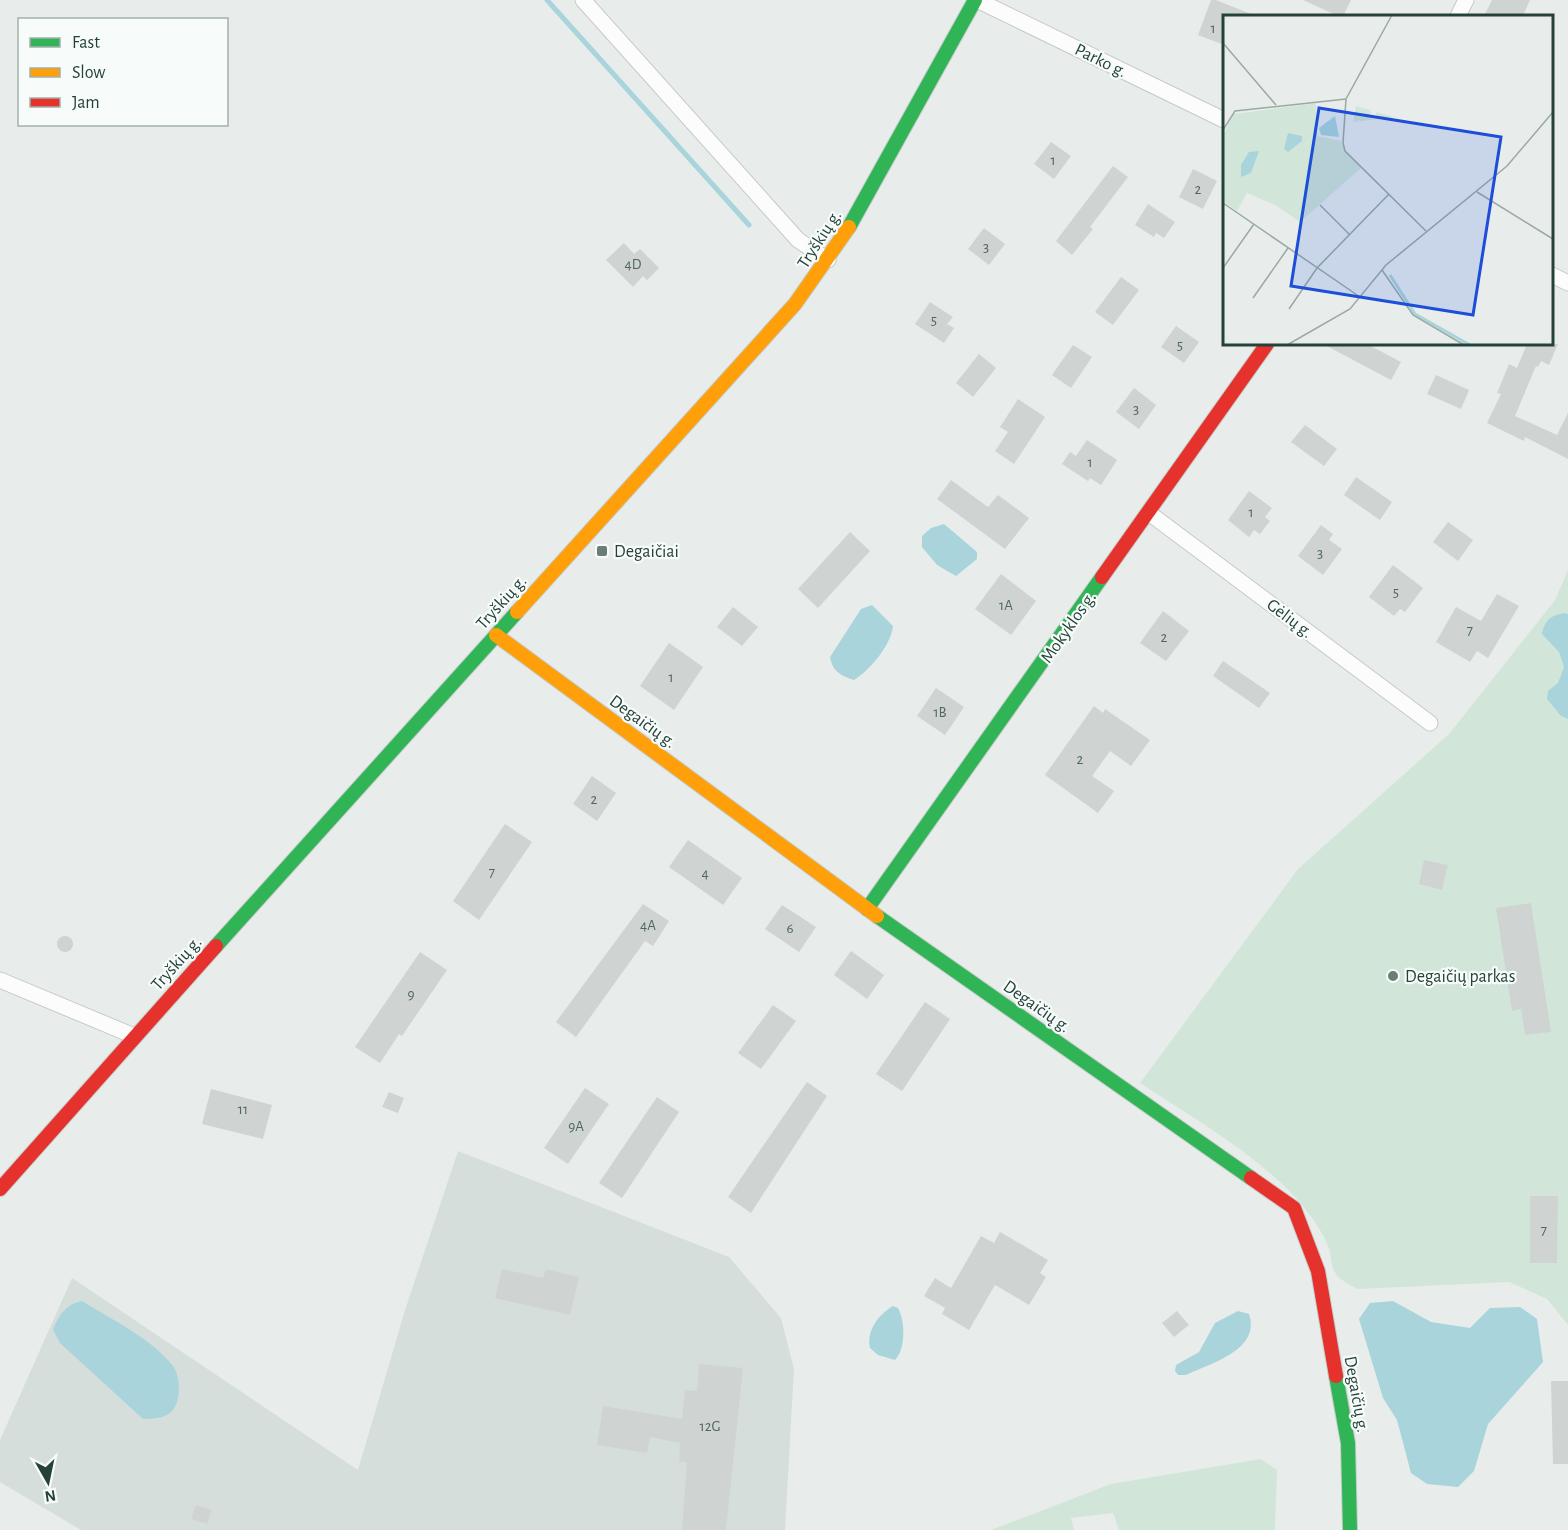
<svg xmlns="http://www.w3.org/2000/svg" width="1568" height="1530" font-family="'Alegreya Sans',sans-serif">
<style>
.built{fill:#d6dedb}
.green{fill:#d1e6d8}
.water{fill:#a9d4db}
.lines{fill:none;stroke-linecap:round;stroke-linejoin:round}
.stream{stroke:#a9d4db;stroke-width:5}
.building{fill:#cfd4d2}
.street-casing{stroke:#c5cac8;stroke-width:17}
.fast-casing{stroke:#c3cbc8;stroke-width:16}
.slow-casing{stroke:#c3cbc8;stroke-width:16}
.jam-casing{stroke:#c3cbc8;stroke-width:16}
.street{stroke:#fcfcfc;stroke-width:15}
.fast{stroke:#30b455;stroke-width:14}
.slow{stroke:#ff9f0a;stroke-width:14}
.jam{stroke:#e5322d;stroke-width:14}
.poi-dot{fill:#697e78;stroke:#f7fbf9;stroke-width:2}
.labels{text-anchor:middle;stroke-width:4.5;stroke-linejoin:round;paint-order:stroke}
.number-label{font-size:15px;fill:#506761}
.street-label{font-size:18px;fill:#24423a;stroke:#f7fbf9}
.poi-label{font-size:18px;fill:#24423a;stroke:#f7fbf9;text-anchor:start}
.inset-river{fill:none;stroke:#a9d4db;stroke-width:3}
.inset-road{fill:none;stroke:#9aa9a4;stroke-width:1.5}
.view{fill:#1d4ed8;fill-opacity:0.15;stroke:#1d4ed8;stroke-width:3}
.inset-edge{fill:none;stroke:#24423a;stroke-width:3}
</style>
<rect width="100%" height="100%" fill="#e8edeb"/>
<!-- built -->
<polygon class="built" points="458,1151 729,1257 781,1318 794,1369 785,1530 81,1530 0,1482 0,1440 72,1278 358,1470 405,1310"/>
<!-- green -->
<g class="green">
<path d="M1568 570V1325L1547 1299 1509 1282 1358 1289C1322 1272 1338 1266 1325 1239 1318 1225 1304 1206 1292 1194 1249 1149 1191 1117 1140 1083L1298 869 1449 734 1555 600Z"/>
<polygon points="1261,1459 1277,1470 1275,1530 1119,1530 1113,1513 1071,1518 1074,1530 991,1530 1111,1484"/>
</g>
<!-- water -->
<g class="water">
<polygon points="944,524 977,552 977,559 956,576 937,565 922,547 922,536 931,528"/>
<path d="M872 605 893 626C891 645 870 670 854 680 841 676 832 671 830 657L861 609Z"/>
<path d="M1565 613 1568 614V719L1561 716 1547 699 1548 691 1558 683 1564 667 1559 652 1542 634C1545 620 1551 615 1565 613Z"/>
<path d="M82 1301C112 1320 150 1337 173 1366 180 1376 180 1392 177 1402 172 1418 157 1419 143 1419L60 1343 53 1330C58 1316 66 1304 82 1301Z"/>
<polygon points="1393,1301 1431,1322 1470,1328 1490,1308 1520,1307 1537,1319 1543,1362 1488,1424 1474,1471 1458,1487 1427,1484 1411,1473 1397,1420 1383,1398 1359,1319 1370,1303"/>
<path d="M893 1306 898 1308C905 1320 906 1349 895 1360L878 1355 870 1348C866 1331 878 1315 893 1306Z"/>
<path d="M1238 1311 1249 1314C1261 1350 1211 1363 1186 1375H1178L1175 1371 1176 1365 1199 1352 1215 1323Z"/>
</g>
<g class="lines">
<!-- stream -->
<polyline class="stream" points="547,0 749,225"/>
</g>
<!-- building -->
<g class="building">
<polygon points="1211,0 1216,0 1256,16 1224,16 1224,45 1198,35"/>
<polygon points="1303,0 1351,0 1343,16 1338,16"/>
<polygon points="1492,0 1530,0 1523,16 1484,16"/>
<polygon points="1051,142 1071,156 1054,179 1034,164"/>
<polygon points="1113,166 1128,177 1090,227 1093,229 1072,255 1056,241"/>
<polygon points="1193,169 1217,181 1203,209 1179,197"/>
<polygon points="1148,204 1175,222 1164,238 1156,233 1154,237 1135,225"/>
<polygon points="984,228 1005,244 989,265 968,249"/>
<polygon points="624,243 634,254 640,249 659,268 647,280 643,276 633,287 606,260"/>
<polygon points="1121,277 1139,290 1113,325 1095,312"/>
<polygon points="930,302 953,317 947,324 954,328 944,343 915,324"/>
<polygon points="1176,326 1199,342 1184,363 1161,347"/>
<polygon points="1323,344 1367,344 1401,362 1391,380"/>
<polygon points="1527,344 1558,344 1549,365 1541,361 1538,367 1536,366 1515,416 1557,435 1568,413 1568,459 1525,437 1524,441 1487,423 1501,394 1497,393 1509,364 1517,368"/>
<polygon points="1073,345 1092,357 1071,388 1052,375"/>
<polygon points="979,354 996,368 973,397 956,383"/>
<polygon points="1436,375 1469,390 1461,409 1427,394"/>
<polygon points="1134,388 1156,405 1139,429 1116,412"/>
<polygon points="1018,399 1045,417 1014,464 995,451 1008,432 1000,427"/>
<polygon points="1305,425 1337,449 1324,466 1291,442"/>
<polygon points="1087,440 1117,460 1101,485 1090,478 1088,481 1062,464 1070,452 1076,456"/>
<polygon points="1356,477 1392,502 1380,520 1344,495"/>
<polygon points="951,480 988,507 998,495 1029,518 1005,549 937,499"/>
<polygon points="1249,491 1272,508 1265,517 1270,521 1260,534 1254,530 1249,537 1228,520"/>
<polygon points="1448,522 1473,540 1458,561 1433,542"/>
<polygon points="1321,525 1333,534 1329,540 1342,549 1323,575 1298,556"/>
<polygon points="850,532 870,551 818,608 798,589"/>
<polygon points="1393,565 1423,588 1405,612 1400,609 1394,616 1369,597"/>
<polygon points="1001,574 1036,601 1011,635 975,609"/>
<polygon points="1497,594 1519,606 1488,658 1477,651 1470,662 1436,642 1456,607 1481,621"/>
<polygon points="733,607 758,627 742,646 717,627"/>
<polygon points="1163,611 1189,631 1166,661 1140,643"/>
<polygon points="669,643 703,667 674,710 640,686"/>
<polygon points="1223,661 1270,693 1259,708 1213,676"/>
<polygon points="936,688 964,707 945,735 917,716"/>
<polygon points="1094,706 1103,713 1105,709 1150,740 1131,766 1110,751 1092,776 1114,791 1098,813 1045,775"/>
<polygon points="592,776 616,793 597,821 573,804"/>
<polygon points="505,824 532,842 479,920 453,901"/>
<polygon points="688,840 742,878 723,905 669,867"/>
<polygon points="1424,860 1448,865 1442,890 1419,884"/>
<polygon points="1531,903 1551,1032 1525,1035 1521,1009 1512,1011 1496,908"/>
<polygon points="643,904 669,921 653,946 645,941 576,1037 556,1022"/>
<polygon points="782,905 816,927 799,952 765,929"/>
<circle cx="65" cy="944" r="8"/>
<polygon points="851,951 884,975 867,999 834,975"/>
<polygon points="420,952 447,970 402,1036 399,1034 380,1063 355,1047"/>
<polygon points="925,1002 950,1019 902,1091 876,1074"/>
<polygon points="773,1005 796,1021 761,1069 738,1053"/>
<polygon points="807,1082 827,1096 751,1213 728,1197"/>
<polygon points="585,1088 609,1104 568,1164 544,1148"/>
<polygon points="211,1089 272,1105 263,1139 202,1124"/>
<polygon points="389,1092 404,1098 398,1113 382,1107"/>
<polygon points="657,1097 679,1112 622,1198 599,1183"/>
<polygon points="1530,1196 1558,1196 1557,1263 1530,1263"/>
<polygon points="1000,1232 1048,1260 1040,1273 1046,1277 1029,1305 995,1285 969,1330 942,1314 945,1308 924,1296 935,1278 951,1288 981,1236 994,1243"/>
<polygon points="502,1269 543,1278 546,1269 579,1277 570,1315 495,1298"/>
<polygon points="1177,1311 1189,1325 1174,1337 1162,1323"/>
<polygon points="699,1364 743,1368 726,1530 682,1530 687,1462 679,1462 680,1443 650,1437 647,1453 597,1445 603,1406 682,1419 685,1390 697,1391"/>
<polygon points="1551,1381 1568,1381 1568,1464 1553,1464"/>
<polygon points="196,1505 212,1510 207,1524 191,1519"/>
</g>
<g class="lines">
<!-- street casing -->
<g class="street-casing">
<g id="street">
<polyline points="583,0 798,240 828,260"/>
<polyline points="977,0 1224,120"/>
<polyline points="1458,16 1466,0"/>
<polyline points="1552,275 1568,283"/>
<polyline points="1149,513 1430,723"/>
<polyline points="0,980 134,1036"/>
</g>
</g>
<!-- fast casing -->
<g class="fast-casing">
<g id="fast">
<polyline points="849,227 975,0"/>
<polyline points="867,909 1102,577"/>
<polyline points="877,916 1251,1178"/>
<polyline points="216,946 517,612"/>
<polyline points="1336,1376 1348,1443 1350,1530"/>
</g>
</g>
<!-- slow casing -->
<g class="slow-casing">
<g id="slow">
<polyline points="517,612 795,304 849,227"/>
<polyline points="496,635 877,916"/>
</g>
</g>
<!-- jam casing -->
<g class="jam-casing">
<g id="jam">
<polyline points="1102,577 1267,344"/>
<polyline points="1251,1178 1294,1208 1318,1271 1336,1376"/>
<polyline points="0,1189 216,946"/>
</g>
</g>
<!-- street -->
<use href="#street" class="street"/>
<!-- fast -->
<use href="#fast" class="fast"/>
<!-- slow -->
<use href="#slow" class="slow"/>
<!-- jam -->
<use href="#jam" class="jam"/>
</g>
<!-- markers -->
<g class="poi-dot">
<rect x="596" y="545" width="12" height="12" rx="3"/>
<circle cx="1393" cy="976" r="6"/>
</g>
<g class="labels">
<!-- number labels -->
<g class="number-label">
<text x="1213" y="33">1</text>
<text x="1053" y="165">1</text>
<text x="1198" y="194">2</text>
<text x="986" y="252">3</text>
<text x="633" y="269">4D</text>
<text x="934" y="325">5</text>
<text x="1180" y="350">5</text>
<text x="1136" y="414">3</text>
<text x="1090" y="467">1</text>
<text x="1251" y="517">1</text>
<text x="1320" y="558">3</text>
<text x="1396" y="597">5</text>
<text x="1006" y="610">1A</text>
<text x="1470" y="635">7</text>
<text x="1164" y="642">2</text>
<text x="671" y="682">1</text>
<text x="940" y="717">1B</text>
<text x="1080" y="764">2</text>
<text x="594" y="804">2</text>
<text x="492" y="877">7</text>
<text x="705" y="878">4</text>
<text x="648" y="930">4A</text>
<text x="790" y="933">6</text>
<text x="411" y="999">9</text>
<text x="243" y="1114">11</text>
<text x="576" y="1131">9A</text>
<text x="1544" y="1235">7</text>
<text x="710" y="1431">12G</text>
</g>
<!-- street labels -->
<g class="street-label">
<text transform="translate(1101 60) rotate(26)" y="6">Parko g.</text>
<text transform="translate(819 239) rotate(-57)" y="6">Tryškių g.</text>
<text transform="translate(501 602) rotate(-48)" y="6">Tryškių g.</text>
<text transform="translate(1290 618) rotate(37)" y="6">Gėlių g.</text>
<text transform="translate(1068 627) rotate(-55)" y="6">Mokyklos g.</text>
<text transform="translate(643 721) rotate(36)" y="6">Degaičių g.</text>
<text transform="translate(176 963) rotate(-48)" y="6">Tryškių g.</text>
<text transform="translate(1037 1006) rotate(35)" y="6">Degaičių g.</text>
<text transform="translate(1357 1394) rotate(80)" y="6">Degaičių g.</text>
</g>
<!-- poi labels -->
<g class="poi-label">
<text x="614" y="557">Degaičiai</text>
<text x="1405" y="982">Degaičių parkas</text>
</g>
</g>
<!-- overview -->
<g transform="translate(1223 15)">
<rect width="330" height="330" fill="#e8edeb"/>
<path d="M93 88 94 121 118 126 122 137 138 153 77 207 54 191 24 178 14 196 0 186V120L11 99ZM133 91 147 95 149 104H154L153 97 172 102 130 107Z" fill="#d1e6d8"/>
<path d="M112 101 116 122 98 120 96 113ZM65 118 79 121V126L65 137 61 134ZM36 136 28 158 18 162V150L26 137Z" fill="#a9d4db"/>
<path class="inset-river" d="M167 260 192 299 247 330"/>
<path class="inset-road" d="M169 0 123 84 120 128 122 136 203 216M0 28 53 90M0 115 12 96 123 84M254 177 330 224M0 188 137 282M97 190 126 219M0 253 31 209M159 255 190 300 241 330M30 283 65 233M66 294 94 253 166 179M64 330 127 294 163 250 284 151 330 97"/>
<path class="view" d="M96 93 278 122 250 300 68 271Z"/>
<rect width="330" height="330" class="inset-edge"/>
</g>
<!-- legend -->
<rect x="18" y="18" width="210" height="108" fill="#f7fbf9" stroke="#a3b1ad" stroke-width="1.5"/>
<rect x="30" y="38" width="30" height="9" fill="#30b455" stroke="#a3b1ad" stroke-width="1.5"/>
<text x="72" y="48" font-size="18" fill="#24423a">Fast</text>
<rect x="30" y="68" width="30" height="9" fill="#ff9f0a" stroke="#a3b1ad" stroke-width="1.5"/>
<text x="72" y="78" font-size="18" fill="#24423a">Slow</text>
<rect x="30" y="98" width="30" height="9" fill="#e5322d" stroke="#a3b1ad" stroke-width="1.5"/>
<text x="72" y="108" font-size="18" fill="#24423a">Jam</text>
<!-- north arrow -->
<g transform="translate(48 1482) rotate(171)" stroke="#f7fbf9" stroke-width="4.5" paint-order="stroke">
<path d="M0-4.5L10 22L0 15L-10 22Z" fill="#24423a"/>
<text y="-9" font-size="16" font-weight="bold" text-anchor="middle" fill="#24423a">N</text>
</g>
</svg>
